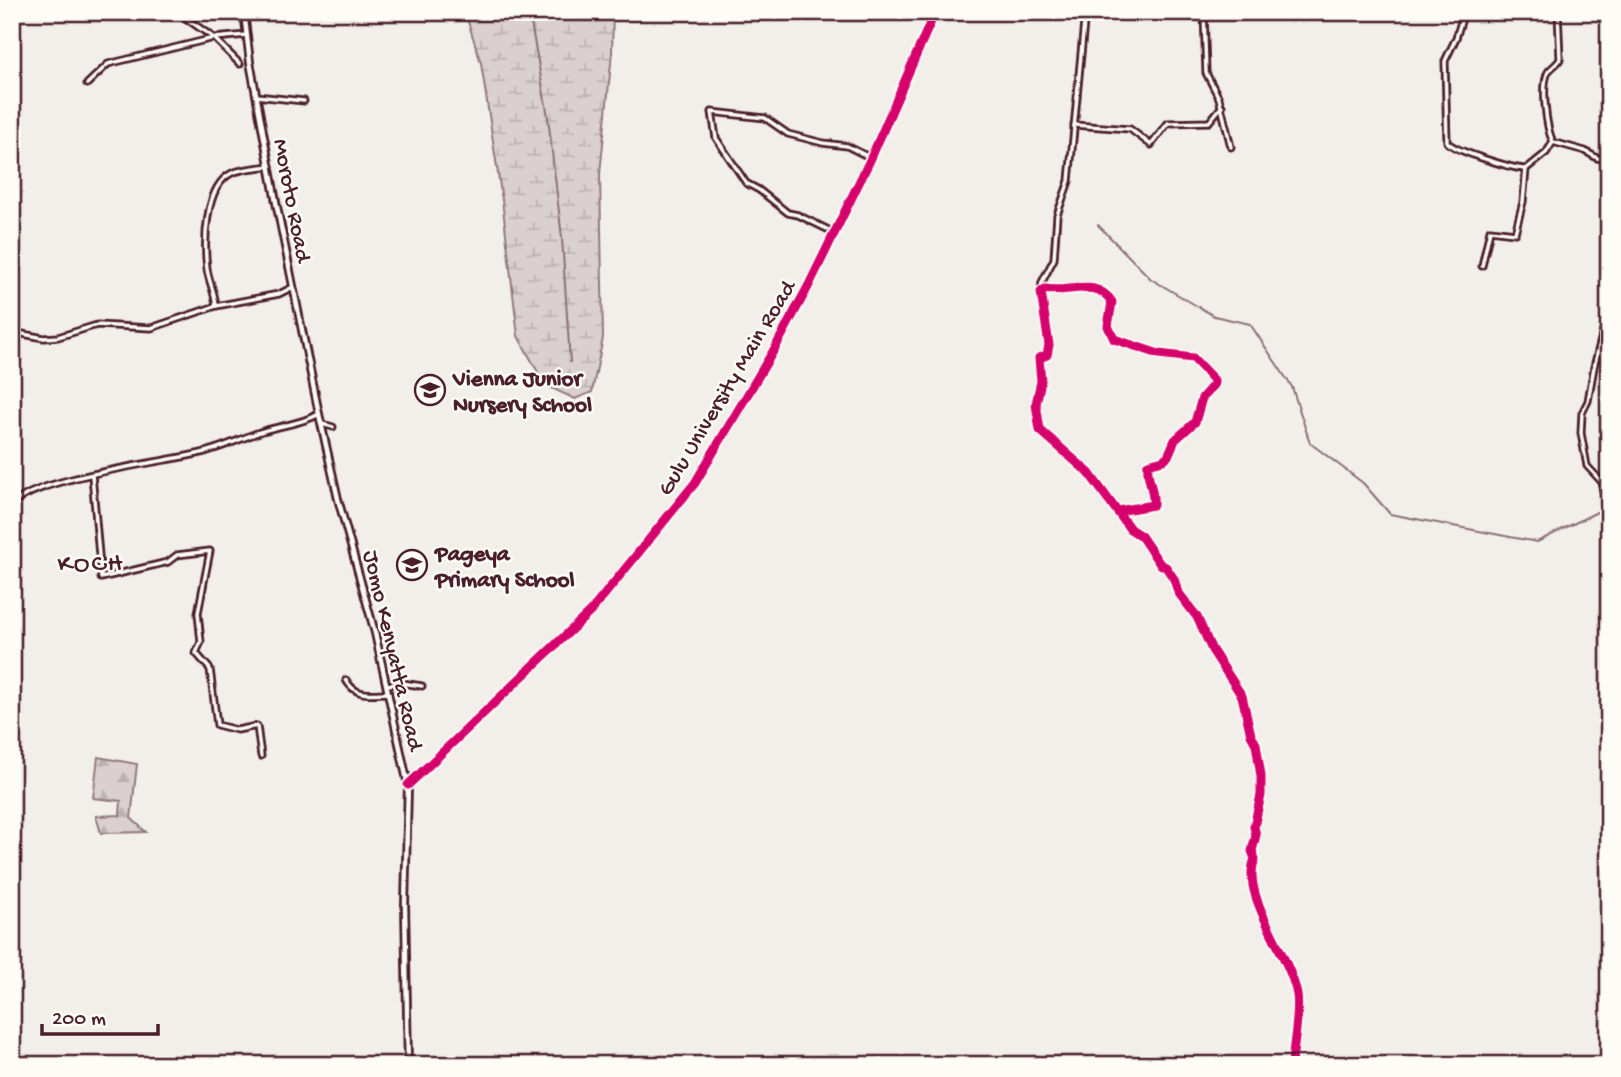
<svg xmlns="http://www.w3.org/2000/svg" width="1621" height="1077" font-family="'Gochi Hand',sans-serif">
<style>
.forest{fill:url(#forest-firs);stroke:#92787d;stroke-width:2}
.wetland{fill:url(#wetland-marsh);stroke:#92787d;stroke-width:2}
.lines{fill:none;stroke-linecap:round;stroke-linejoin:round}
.stream{stroke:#8b6f75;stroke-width:2}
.minor-casing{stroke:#4a1f2b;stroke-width:9}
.tertiary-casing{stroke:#4a1f2b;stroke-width:10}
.secondary-casing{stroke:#4a1f2b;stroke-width:10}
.minor{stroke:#fdfcf7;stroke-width:3.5}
.tertiary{stroke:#fdfcf7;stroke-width:4.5}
.secondary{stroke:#fdfcf7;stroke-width:4.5}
.cycleway-casing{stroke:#fdfcf7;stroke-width:13}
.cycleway{stroke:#d6006c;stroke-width:9}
.labels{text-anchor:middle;stroke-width:5;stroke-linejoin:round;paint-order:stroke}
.street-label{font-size:23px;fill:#4a1f2b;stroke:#fdfcf7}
.poi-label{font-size:23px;font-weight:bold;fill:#4a1f2b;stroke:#fdfcf7;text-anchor:start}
.quarter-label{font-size:26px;letter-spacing:2px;fill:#4a1f2b;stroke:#fdfcf7}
</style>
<defs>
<pattern id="forest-firs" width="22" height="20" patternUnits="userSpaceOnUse" patternTransform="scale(1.75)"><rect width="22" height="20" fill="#d9d0cf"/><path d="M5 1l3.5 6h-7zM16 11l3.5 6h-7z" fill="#bcb2b2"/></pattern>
<pattern id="wetland-marsh" width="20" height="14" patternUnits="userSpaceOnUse" patternTransform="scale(1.75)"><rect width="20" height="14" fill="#d9d0cf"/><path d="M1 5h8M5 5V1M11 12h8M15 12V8" fill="none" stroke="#bcb2b2"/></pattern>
</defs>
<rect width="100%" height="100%" fill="#f2efeb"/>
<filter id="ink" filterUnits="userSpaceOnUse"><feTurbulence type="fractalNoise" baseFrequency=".0143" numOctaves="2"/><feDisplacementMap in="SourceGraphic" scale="14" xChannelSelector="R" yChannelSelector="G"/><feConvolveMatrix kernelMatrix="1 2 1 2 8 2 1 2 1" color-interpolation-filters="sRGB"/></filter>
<g filter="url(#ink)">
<!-- forest -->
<polygon class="forest" points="98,757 137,764 131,818 146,832 101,833 96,816 120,815 121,801 93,798"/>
<!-- wetland -->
<polygon class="wetland" points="465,12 613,12 612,53 600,174 603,338 592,392 575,399 545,385 518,336 502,200 481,63"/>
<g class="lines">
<!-- stream -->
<g class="stream">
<polyline points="529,12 548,117 562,238 570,362"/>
<polyline points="1098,225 1151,279 1214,316 1250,324 1292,387 1310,443 1363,483 1390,514 1537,542 1597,512 1609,509"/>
</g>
<!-- minor casing -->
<g class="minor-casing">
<g id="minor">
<polyline points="177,12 214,38 247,35"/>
<polyline points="1204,12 1206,73 1219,98 1231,147"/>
<path d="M1464 12 1456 38 1445 61 1447 142C1455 151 1513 169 1526 169"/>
<polyline points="87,84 108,64 214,38 240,64"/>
<polyline points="256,96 304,101"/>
<polyline points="1074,125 1130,129 1151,145 1168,123 1209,122 1222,106"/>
<polyline points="1553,142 1585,151 1597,158 1609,160"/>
<polyline points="835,233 798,215 788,213 759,190 746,183 716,138 712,112 765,118 788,134 823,143 847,146 871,158"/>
<path d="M1482 266 1490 230 1515 233 1523 202 1526 169 1546 153 1553 142C1546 128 1541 86 1548 72 1551 67 1557 65 1560 59L1558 12"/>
<polyline points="1041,291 1042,282 1054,259 1057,215 1069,181 1085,12"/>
<path d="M216 306C215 293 209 282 207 269 204 244 204 186 232 173 243 168 258 168 270 166"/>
<polyline points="12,332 44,338 58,337 97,325 151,328 216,306 279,294 293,287"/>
<polyline points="322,424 333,427"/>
<polyline points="92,475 101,578 168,562 177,555 210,551 198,613 201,642 196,653 210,669 217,725 237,730 257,726 261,756"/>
<polyline points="1605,500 1601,481 1587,466 1581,433 1582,413 1588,401 1594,367 1603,331 1609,320"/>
<path d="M12 506C29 479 162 462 197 454 217 450 238 440 257 433 278 425 300 425 319 414"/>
<path d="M1118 511 1153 505C1155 491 1146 478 1148 464L1163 460 1168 456 1175 440 1195 422 1202 398 1214 384V380L1193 358 1159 354 1114 339 1108 326 1112 302C1096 277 1067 294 1045 289L1041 292 1049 345 1047 355 1039 358 1041 381 1036 404 1040 430 1089 473 1130 529 1141 536 1160 564 1166 567 1174 579 1178 592 1197 617 1212 650 1242 696 1251 735 1256 744 1261 776V795L1254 827 1256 835 1252 851 1255 859C1239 894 1290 954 1297 995 1300 1014 1293 1045 1292 1065"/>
<path d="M346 680C356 698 371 693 389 693"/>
<polyline points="387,685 402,683 422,686"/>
</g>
</g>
<!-- tertiary casing -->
<g class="tertiary-casing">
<polyline id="tertiary" points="408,785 591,611 695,483 775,348 809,285 871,158 935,12"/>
</g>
<!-- secondary casing -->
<g class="secondary-casing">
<polyline id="secondary" points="244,12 250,62 276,202 319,414 338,499 375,633 408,785 405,905 408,1065"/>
</g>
<!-- minor -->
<use href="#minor" class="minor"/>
<!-- tertiary -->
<use href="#tertiary" class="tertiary"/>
<!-- secondary -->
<use href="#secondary" class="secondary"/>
<!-- cycleway casing -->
<g class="cycleway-casing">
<g id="cycleway">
<path d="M1118 511 1153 505C1155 491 1146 478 1148 464L1163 460 1168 456 1175 440 1195 422 1202 398 1214 384V380L1193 358 1159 354 1114 339 1108 326 1112 302C1096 277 1067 294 1045 289L1041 292 1049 345 1047 355 1039 358 1041 381 1036 404 1040 430 1089 473 1130 529 1141 536 1160 564 1166 567 1174 579 1178 592 1197 617 1212 650 1242 696 1251 735 1256 744 1261 776V795L1254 827 1256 835 1252 851 1255 859C1239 894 1290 954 1297 995 1300 1014 1293 1045 1292 1065"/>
<polyline points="408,785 591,611 695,483 775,348 809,285 871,158 935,12"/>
</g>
</g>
<!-- cycleway -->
<use href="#cycleway" class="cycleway"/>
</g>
</g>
<!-- icons -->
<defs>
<g id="school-ring" transform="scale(1.575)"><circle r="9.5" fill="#fdfcf7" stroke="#4a1f2b" stroke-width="1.5"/><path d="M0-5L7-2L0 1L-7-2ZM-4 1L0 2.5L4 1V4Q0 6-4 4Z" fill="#4a1f2b"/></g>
</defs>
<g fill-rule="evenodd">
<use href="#school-ring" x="430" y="390"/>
<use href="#school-ring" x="412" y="565"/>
</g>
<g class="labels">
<!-- street labels -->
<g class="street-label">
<text transform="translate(294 200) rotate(79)" y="8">Moroto Road</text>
<text transform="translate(725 387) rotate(-59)" y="8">Gulu University Main Road</text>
<text transform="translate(395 650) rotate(77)" y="8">Jomo Kenyatta Road</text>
</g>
<!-- poi labels -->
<g class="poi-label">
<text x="453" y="385">Vienna Junior<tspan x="453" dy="26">Nursery School</tspan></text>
<text x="435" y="560">Pageya<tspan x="435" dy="26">Primary School</tspan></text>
</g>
<!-- quarter labels -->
<g class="quarter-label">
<text x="91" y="570">KOCH</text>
</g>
</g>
<!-- margin -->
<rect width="1621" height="1077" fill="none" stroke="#fdfcf7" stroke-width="42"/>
<rect x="21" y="21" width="1579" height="1035" fill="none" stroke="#4a1f2b" stroke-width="2.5" filter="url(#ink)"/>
<!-- scale -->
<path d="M42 1024v10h116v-10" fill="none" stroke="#4a1f2b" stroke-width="3.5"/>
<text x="52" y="1024" font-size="21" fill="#4a1f2b" stroke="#fdfcf7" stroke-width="5" paint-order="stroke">200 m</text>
</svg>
